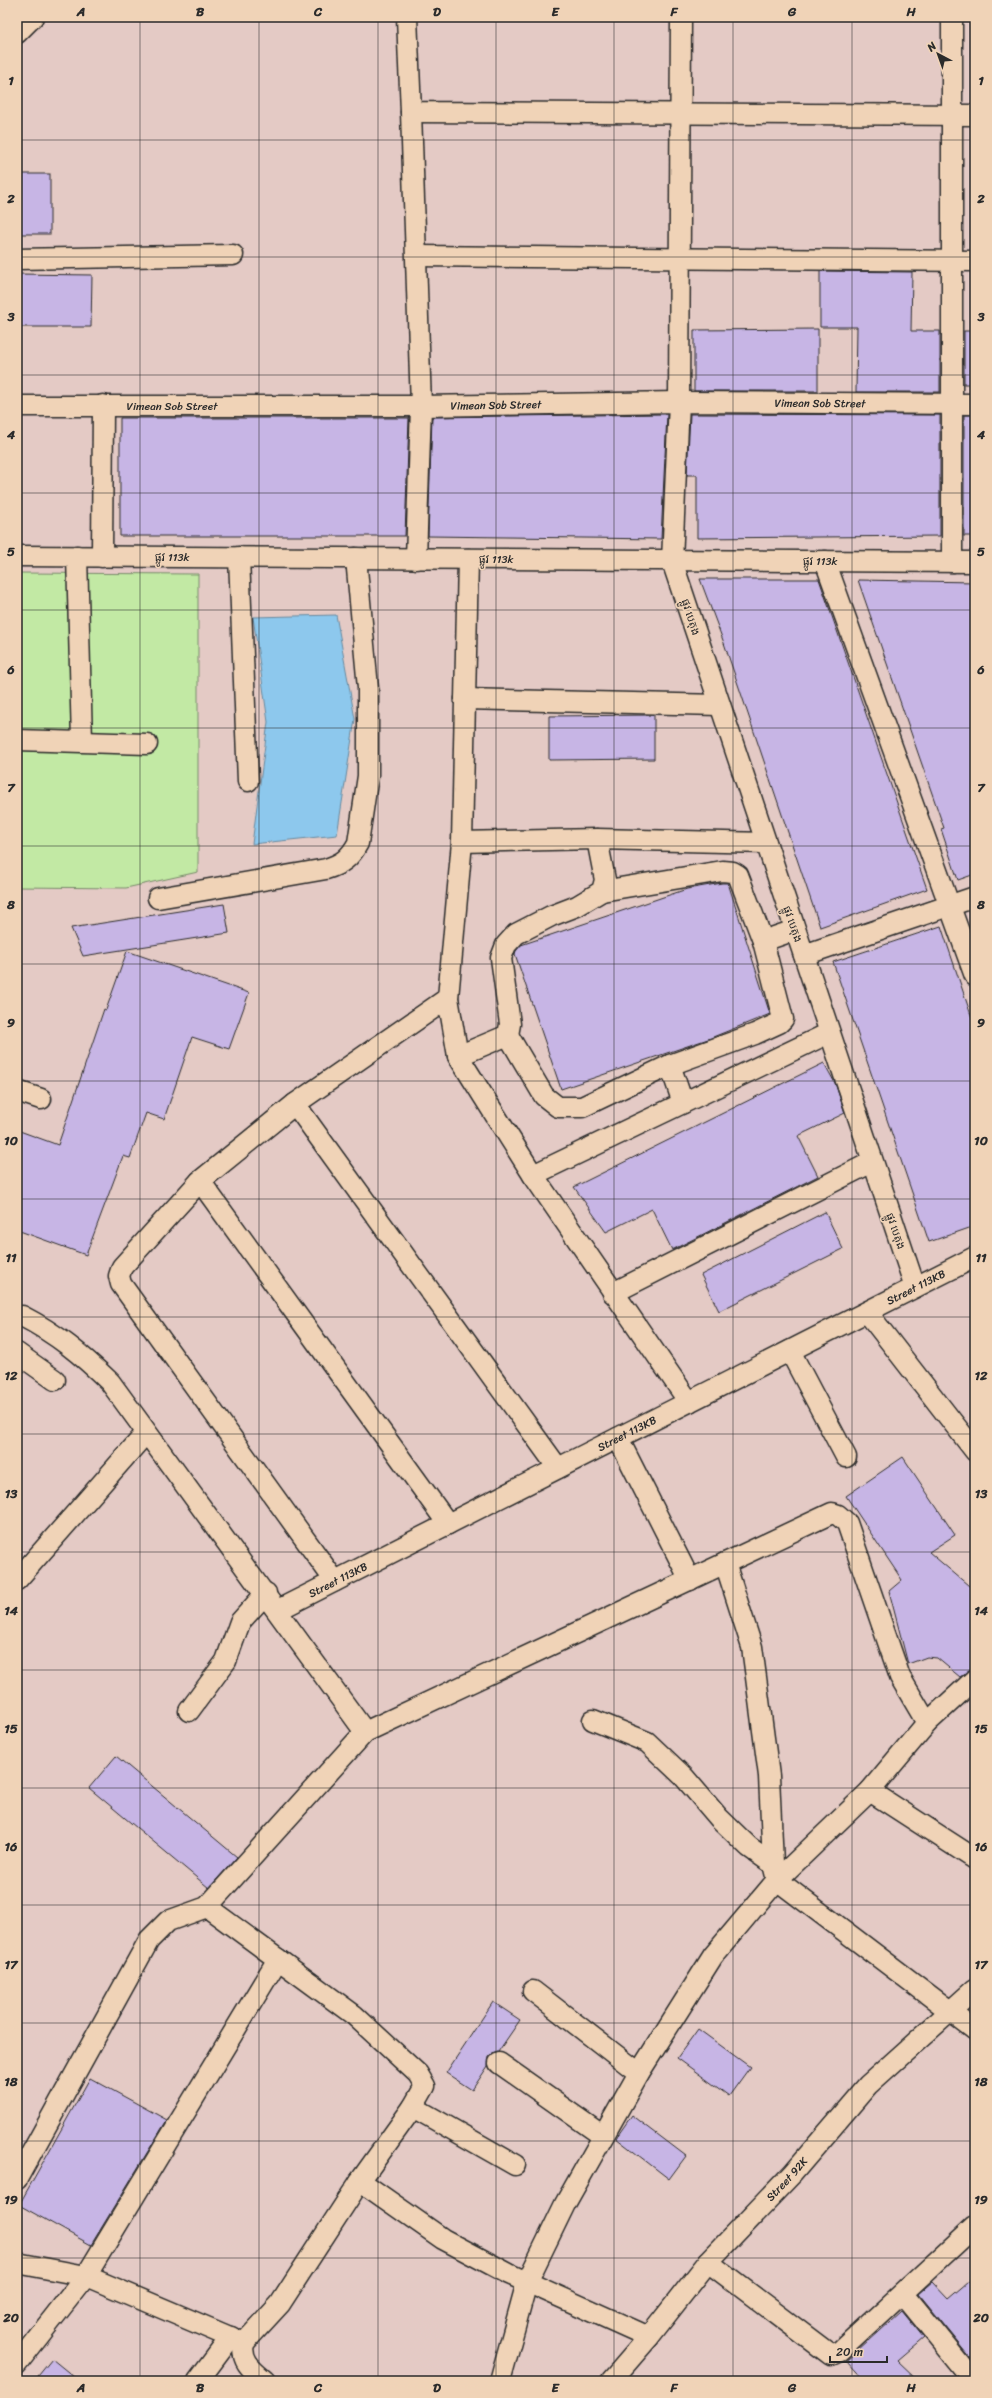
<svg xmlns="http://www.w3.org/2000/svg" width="992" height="2398" font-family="Sriracha,'Noto Sans Khmer',sans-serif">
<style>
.green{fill:#c2e9a4;stroke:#768a68}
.water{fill:#8dc8ed;stroke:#66899f}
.building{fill:#c7b5e5;stroke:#2b2b2b}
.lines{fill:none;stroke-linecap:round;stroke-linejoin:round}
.minor-casing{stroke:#2b2b2b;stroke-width:23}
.minor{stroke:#f0d3b7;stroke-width:20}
.grid{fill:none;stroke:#2b2b2b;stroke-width:1;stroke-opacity:0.55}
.labels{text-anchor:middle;stroke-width:3.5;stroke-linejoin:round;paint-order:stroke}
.street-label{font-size:11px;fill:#2b2b2b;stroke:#f0d3b7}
.neatline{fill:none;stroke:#2b2b2b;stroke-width:1.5}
.grid-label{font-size:13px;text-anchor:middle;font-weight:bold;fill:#2b2b2b}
</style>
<rect width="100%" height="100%" fill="#e4cac5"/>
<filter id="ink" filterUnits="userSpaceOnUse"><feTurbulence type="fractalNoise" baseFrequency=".025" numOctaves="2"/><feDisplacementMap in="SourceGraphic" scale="8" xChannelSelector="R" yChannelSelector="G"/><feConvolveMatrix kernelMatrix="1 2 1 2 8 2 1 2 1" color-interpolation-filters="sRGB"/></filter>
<g filter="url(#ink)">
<!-- green -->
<polygon class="green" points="17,573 198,574 198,872 126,888 17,887"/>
<!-- water -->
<polygon class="water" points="336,615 355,719 337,835 252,844 268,722 253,617"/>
<!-- building -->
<g class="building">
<rect x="17" y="174" width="33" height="60"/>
<polygon points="820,271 912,272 911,331 940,331 940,392 856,392 857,327 820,327"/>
<polygon points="17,274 92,275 91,327 17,327"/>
<polygon points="818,329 818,391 694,391 694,330"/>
<rect x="964" y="331" width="11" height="53"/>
<polygon points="667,414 661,539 428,536 432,417"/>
<polygon points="690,414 940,415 940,536 697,538 697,475 687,475"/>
<rect x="964" y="415" width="11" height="121"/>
<polygon points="120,418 409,418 405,536 120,536"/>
<polygon points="700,579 819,579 927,889 820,927 724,643"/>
<polygon points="858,580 975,582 975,874 958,880 941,829 944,828"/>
<polygon points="654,715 654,759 549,760 549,716"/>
<polygon points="722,883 728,883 770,1014 708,1039 561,1089 515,954 516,951 521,945 687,889"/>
<polygon points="224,904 229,933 83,956 71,928"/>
<polygon points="941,926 975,1027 975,1226 929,1242 833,962"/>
<polygon points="127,951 249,993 229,1049 192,1037 164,1119 146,1113 130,1158 123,1156 86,1255 17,1230 17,1130 58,1145 104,1009 106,1010"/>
<polygon points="824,1063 835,1083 845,1113 798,1136 818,1176 672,1250 652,1209 606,1232 574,1187"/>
<polygon points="825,1212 843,1249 719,1311 701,1275"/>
<polygon points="903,1457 955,1535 929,1552 975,1591 975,1667 960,1677 937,1658 927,1657 908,1664 889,1591 902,1580 846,1496"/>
<polygon points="116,1756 237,1857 209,1888 89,1788"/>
<polygon points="493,2002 520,2020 498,2052 489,2057 488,2066 472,2090 446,2073"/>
<polygon points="698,2029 750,2067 729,2096 677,2058"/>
<polygon points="90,2078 167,2120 91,2245 19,2205"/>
<polygon points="632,2115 686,2156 669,2179 616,2138"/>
<polygon points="975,2276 975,2364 918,2294 933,2281 949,2298"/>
<polygon points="902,2311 924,2338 897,2361 918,2381 865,2381 847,2361"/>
<polygon points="52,2359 79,2381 34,2381"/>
</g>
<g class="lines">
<!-- minor casing -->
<g class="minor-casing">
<g id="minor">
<polyline points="407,17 411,112 975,115"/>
<polyline points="681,17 679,402 672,561 915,1287"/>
<polyline points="17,33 33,17"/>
<polyline points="411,112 421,406 416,559"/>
<polyline points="417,256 975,261"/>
<polyline points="17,259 233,255"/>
<path id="s1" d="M17 406H421L679 402 975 404"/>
<polyline points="17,556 975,562"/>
<polyline points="77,556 82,741"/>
<polyline points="102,557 103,405"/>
<polyline points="239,557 248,781"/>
<polyline points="468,559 462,842 448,998 458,1056 533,1175 689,1402"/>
<polyline points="825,561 975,976"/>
<polyline points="952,562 952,17"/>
<polyline points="465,699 720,705"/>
<polyline points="17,740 147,744"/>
<polyline points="462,842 597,839 766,843"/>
<path d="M158 898 326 869C342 864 350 858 358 843L368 776V688L356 558"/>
<polyline points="763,941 795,930"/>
<polyline points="804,955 975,897"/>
<polyline points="508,1035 544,1096 558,1107 582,1107 670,1065 755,1034 779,1023 783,1019 763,941 738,875 733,872 722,871 602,891"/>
<polyline points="458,1056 508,1035 510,1024 501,958 506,945 516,934 551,916 577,906 602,891 605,880 597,839"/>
<polyline points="670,1065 683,1103"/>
<polyline points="17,1091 41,1099"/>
<polyline points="295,1104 558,1468"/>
<polyline points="533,1175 829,1033"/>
<polyline points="200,1181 448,1524"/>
<polyline points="613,1293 872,1162"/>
<polyline points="867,1312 975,1451"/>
<path d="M17 1317 22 1316C57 1334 82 1355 110 1382L365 1732"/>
<polyline points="790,1351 846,1457"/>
<polyline points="17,1353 55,1380"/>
<polyline points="618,1438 690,1580"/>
<polyline points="725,1563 752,1647 769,1776 773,1864 777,1880 975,2030"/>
<polyline points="17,1580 146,1433"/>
<polyline points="335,1581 121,1284 119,1276 122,1267 200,1181 295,1104 448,998"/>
<path id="s2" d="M278 1610 975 1257"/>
<polyline points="189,1711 226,1661 240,1622 266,1593"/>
<polyline points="593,1720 647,1742 684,1777 719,1818 749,1847 773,1864"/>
<polyline points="870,1791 975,1859"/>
<polyline points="207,1907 354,2015 418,2074 425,2086 413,2107 360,2181 280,2304 244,2343"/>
<polyline points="533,1991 639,2073"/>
<polyline points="499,2063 603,2136"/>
<polyline points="413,2107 515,2165"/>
<polyline points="17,2179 149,1940 168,1921 207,1907 365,1732 832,1513 838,1515 847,1523 900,1677 927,1723"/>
<polyline points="360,2181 443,2239 509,2274 649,2337"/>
<polyline points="708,2262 831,2355 840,2351 975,2226"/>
<path d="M17 2263 86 2276 244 2343C240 2361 252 2370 265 2381"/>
<polyline points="903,2294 974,2381"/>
<polyline points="17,2364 86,2276 278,1959"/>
<polyline points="198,2381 231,2337"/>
<polyline points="500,2381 527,2282 565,2204 639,2073 713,1956 777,1880 870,1791 927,1723 975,1679"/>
<path id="s3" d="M611 2381 649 2337 708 2262 792 2174 868 2085 975 1989"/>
</g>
</g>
<!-- minor -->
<use href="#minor" class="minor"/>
</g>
</g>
<!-- grid -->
<path class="grid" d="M140 17V2381M259 17V2381M378 17V2381M496 17V2381M614 17V2381M733 17V2381M852 17V2381M17 140H975M17 257H975M17 375H975M17 493H975M17 610H975M17 728H975M17 846H975M17 964H975M17 1081H975M17 1199H975M17 1317H975M17 1434H975M17 1552H975M17 1670H975M17 1788H975M17 1905H975M17 2023H975M17 2141H975M17 2258H975"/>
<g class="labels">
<!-- street labels -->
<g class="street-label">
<text dy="4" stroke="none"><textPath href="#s1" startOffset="803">Vimean Sob Street</textPath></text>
<text dy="4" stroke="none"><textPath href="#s1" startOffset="155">Vimean Sob Street</textPath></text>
<text dy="4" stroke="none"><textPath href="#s1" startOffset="479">Vimean Sob Street</textPath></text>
<text x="172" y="561">ផ្លូវ 113k</text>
<text x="496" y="563">ផ្លូវ 113k</text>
<text x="820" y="565">ផ្លូវ 113k</text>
<text transform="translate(691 617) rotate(72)" y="4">ផ្លូវ បេតុង</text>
<text transform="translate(793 924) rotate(71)" y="4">ផ្លូវ បេតុង</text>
<text transform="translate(896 1231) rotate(71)" y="4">ផ្លូវ បេតុង</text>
<text dy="4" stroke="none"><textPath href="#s2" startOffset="715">Street 113KB</textPath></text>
<text dy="4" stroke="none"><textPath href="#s2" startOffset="391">Street 113KB</textPath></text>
<text dy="4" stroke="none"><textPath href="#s2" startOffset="67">Street 113KB</textPath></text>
<text dy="4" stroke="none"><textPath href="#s3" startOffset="268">Street 92K</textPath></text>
</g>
</g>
<!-- margin -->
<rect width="992" height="2398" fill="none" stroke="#f0d3b7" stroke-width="44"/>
<!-- north arrow -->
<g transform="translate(938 54) rotate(319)" stroke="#f0d3b7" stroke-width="3" paint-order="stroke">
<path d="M0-3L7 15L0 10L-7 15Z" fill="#2b2b2b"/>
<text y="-6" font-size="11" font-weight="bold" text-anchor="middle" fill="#2b2b2b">N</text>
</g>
<!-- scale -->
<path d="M830 2356v6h57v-6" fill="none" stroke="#2b2b2b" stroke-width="2"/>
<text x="836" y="2356" font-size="12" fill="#2b2b2b" stroke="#f0d3b7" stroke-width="3" paint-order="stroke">20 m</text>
<rect x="22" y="22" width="948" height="2354" class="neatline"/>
<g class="grid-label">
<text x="81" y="16">A</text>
<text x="200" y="16">B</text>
<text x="318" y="16">C</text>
<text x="437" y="16">D</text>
<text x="555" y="16">E</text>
<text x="674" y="16">F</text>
<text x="792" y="16">G</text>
<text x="911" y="16">H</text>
<text x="11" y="85">1</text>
<text x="981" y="85">1</text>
<text x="11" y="203">2</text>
<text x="981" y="203">2</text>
<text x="11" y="321">3</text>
<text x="981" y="321">3</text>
<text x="11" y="439">4</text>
<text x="981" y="439">4</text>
<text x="11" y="556">5</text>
<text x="981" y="556">5</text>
<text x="11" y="674">6</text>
<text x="981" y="674">6</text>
<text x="11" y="792">7</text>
<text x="981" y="792">7</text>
<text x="11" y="909">8</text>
<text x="981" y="909">8</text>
<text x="11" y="1027">9</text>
<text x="981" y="1027">9</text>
<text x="11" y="1145">10</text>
<text x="981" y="1145">10</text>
<text x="11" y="1262">11</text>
<text x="981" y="1262">11</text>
<text x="11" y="1380">12</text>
<text x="981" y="1380">12</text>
<text x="11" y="1498">13</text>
<text x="981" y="1498">13</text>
<text x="11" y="1615">14</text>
<text x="981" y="1615">14</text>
<text x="11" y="1733">15</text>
<text x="981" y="1733">15</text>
<text x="11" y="1851">16</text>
<text x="981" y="1851">16</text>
<text x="11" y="1969">17</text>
<text x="981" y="1969">17</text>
<text x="11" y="2086">18</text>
<text x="981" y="2086">18</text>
<text x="11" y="2204">19</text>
<text x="981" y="2204">19</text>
<text x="11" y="2322">20</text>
<text x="981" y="2322">20</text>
<text x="81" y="2392">A</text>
<text x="200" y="2392">B</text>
<text x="318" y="2392">C</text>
<text x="437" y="2392">D</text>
<text x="555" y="2392">E</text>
<text x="674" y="2392">F</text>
<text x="792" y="2392">G</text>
<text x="911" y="2392">H</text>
</g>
</svg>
